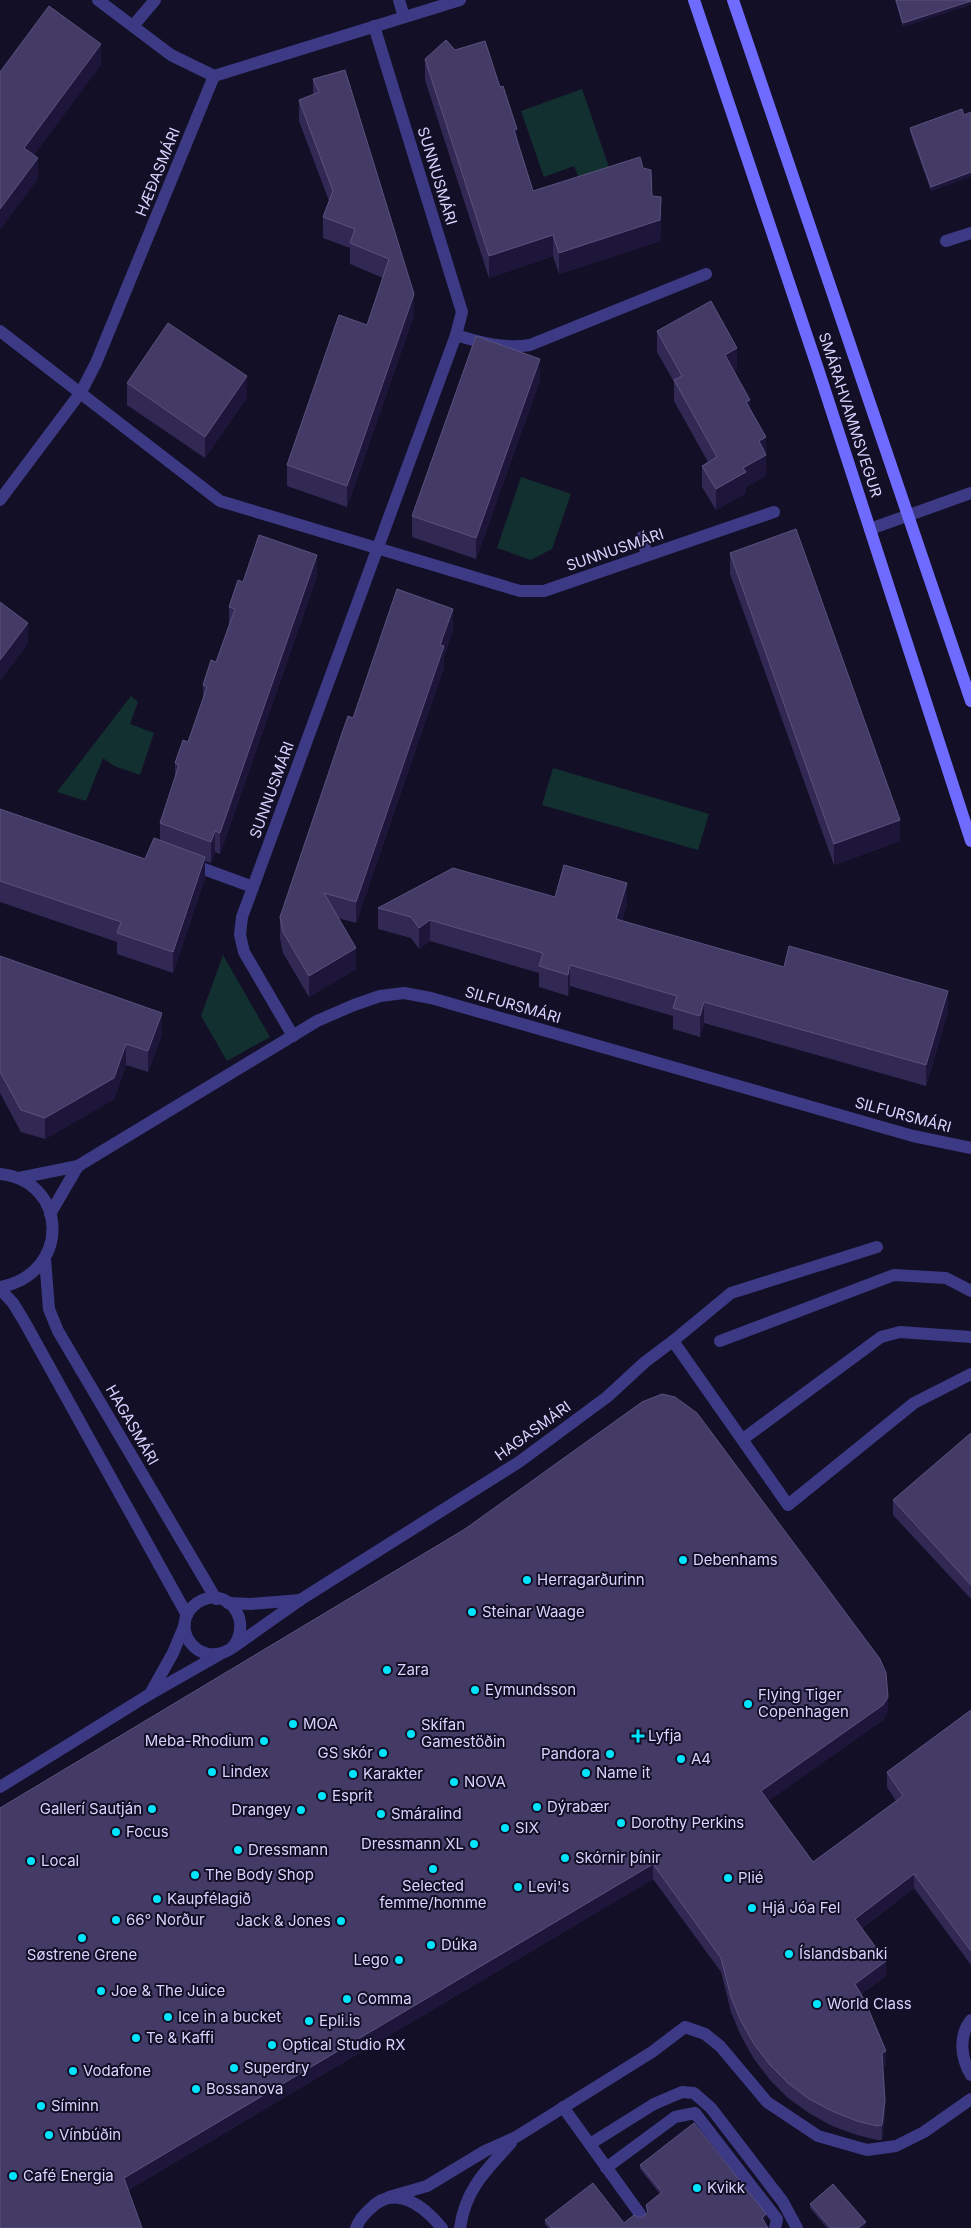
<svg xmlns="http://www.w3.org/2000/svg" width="971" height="2228" font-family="Inter,sans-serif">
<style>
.green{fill:#12302f}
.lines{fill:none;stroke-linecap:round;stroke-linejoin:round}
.service{stroke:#3d3a85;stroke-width:12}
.minor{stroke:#3d3a85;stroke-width:12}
.tertiary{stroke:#3d3a85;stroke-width:12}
.secondary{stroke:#6f6bff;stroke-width:12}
.wall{fill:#312854}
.shaded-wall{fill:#1d163a}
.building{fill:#433a66;stroke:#5a527e}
.poi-dot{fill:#00e5ff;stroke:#130f26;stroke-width:2}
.labels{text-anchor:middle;stroke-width:4;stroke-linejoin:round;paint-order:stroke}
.street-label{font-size:15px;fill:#d9d4ff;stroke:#130f26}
.poi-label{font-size:15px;fill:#d9d4ff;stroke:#130f26;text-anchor:start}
</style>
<rect width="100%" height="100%" fill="#130f26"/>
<!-- green -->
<g class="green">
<polygon points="582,89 610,170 580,181 574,166 544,177 521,111"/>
<polygon points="521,477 571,494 552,549 531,560 497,548"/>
<polygon points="131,696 138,702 130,724 154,733 140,775 114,766 103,758 86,801 57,792"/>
<polygon points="553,768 709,814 698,850 542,805"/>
<polygon points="223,955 270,1037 227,1061 201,1016"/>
</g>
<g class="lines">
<!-- service -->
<g class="service">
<polyline points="399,0 404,17"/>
<polyline points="133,26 155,0"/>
<polyline points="642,537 647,555"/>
<polyline points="190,864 253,887"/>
<polyline points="673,1341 731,1293 877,1247"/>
<polyline points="720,1341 894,1275 946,1278 971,1291"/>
<polyline points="150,1694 173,1653 185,1624"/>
<polyline points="0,1787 150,1694 222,1653"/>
<path d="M971 2020C958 2036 961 2059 971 2075"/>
<polyline points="563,2107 640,2214"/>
<polyline points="590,2144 654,2104 682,2092 694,2093 711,2108 783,2202 797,2228"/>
<polyline points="606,2168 675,2117 695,2113 777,2219 775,2228"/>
<polyline points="389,2197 427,2186 485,2151 516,2137 652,2052 685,2027 705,2034 720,2046 767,2102 818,2136 867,2150 896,2146 924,2132 971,2099"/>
<path d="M460 2228C465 2190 486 2170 511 2143"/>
</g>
<!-- minor -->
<g class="minor">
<polyline points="98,0 171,55 214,76"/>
<polyline points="946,241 971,233"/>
<polyline points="0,331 220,501 520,591 544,591 774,512"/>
<path d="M456 335C482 343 503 349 530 345L706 274"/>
<polyline points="0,500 81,392 96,363 214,76 460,0"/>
<polyline points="293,1036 244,952 240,935 242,917 456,335 462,312 374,26"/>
<path d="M0 1174C69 1181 71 1274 0 1287"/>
<polyline points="19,1178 78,1166 317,1021 354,1005 380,996 404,993 431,998 913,1136 971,1148"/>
<polyline points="50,1214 78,1166"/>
<polyline points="45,1259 49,1309 58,1331 216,1599"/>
<polyline points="0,1289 13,1303 24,1321 187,1615"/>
<polyline points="743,1439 881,1337 900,1332 971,1337"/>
<polyline points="228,1603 251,1604 300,1600"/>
<path d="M232 1648C255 1621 226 1583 197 1603 166 1625 198 1671 232 1648L300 1600 519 1462 607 1397 645 1362 673 1341 788 1505 914 1403 971 1374"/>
<path d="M356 2228C359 2220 363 2215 370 2209 395 2183 424 2206 442 2228"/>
</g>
<!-- tertiary -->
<polyline class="tertiary" points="870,529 971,493"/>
<!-- secondary -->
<g class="secondary">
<polyline points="694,0 818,369 971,841"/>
<polyline points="733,0 971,701"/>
</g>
</g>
<!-- wall -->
<g class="wall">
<polygon points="895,0 971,0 903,27"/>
<polygon points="425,59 517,142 533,191 652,196 661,218 660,241 559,274 553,256 489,278 425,80"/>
<polygon points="313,79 414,315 347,507 287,486 287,465 367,325 383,278 350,264 350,248 323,238 323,217 329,201 299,121 299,100 313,95"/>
<polygon points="971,112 971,176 931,191 910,132 910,128 964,115"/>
<polygon points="657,331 737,369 734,371 750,409 766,437 766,476 746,487 746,493 716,510 702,487 702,466 708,462 674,401 674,382 657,352"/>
<polygon points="540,380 476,559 412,537 412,516"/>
<polygon points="127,383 247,397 205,458 127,405"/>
<polygon points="730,553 900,841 834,865 730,574"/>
<polygon points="317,576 220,854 215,852 211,863 205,861 205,878 173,973 117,954 117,942 0,902 0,809 145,859 160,840 160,823 175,778 175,763 188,742 203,699 203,685 216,662 229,624 229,607 243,582"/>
<polygon points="453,630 444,656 444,667 356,923 338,918 356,969 309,997 283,953 280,938 280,917 353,718"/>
<polygon points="555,897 627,904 622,921 784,967 948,1012 926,1086 704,1023 700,1037 673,1029 673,1016 570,986 568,996 539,987 539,973 430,941 419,949 411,938 378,929 378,908"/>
<polygon points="0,956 162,1034 148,1072 126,1065 114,1099 45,1139 21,1132 0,1093"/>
<polygon points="971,1433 971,1599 893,1515 893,1500"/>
<polygon points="971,1710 971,1965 914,1888 862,1928 886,1976 861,1994 886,2066 883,2067 885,2116 882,2140 877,2140 857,2135 832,2126 809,2113 788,2098 770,2080 754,2059 741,2036 731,2012 721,1972 653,1879 128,2190 0,2228 888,1711 883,1720 768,1801 813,1862 896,1801 887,1787 887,1772"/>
<polygon points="640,2165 766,2219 764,2221 768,2228 548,2228 545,2224 545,2220 624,2223 644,2216 647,2213 646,2205 660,2194 640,2169"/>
<polygon points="810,2204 866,2226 863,2228 827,2228 810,2208"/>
</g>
<!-- shaded-wall -->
<g class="shaded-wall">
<polygon points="971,1 971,5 903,27 903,23"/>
<polygon points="101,44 101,65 24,169 24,148"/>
<polygon points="517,129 517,150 514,130"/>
<polygon points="38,158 38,179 0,230 0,209"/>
<polygon points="971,172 971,176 931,191 931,187"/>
<polygon points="661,197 661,218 660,241 559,274 559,253"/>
<polygon points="553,235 553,256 489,278 489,256"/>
<polygon points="414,294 414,315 347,507 347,486"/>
<polygon points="737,348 737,369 725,376 725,355"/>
<polygon points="540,359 540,380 476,559 476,538"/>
<polygon points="247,376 247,397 205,458 205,437"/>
<polygon points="750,400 750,421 746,402"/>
<polygon points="766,437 766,476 746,487 746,493 716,510 716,489 743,468 759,441"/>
<polygon points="317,555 317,576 220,854 220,833"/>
<polygon points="453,609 453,630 444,656 444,667 356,923 356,902"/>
<polygon points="28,623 28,644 0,681 0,660"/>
<polygon points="900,820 900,841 834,865 834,844"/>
<polygon points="215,831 215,852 211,863 211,842"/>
<polygon points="205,857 205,878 173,973 173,952"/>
<polygon points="627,883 627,904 616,940 616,919"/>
<polygon points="430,920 430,941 419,949 419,928"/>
<polygon points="356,948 356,969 309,997 309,976"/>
<polygon points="570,965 570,986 568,996 568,975"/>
<polygon points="948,991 948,1012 926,1086 926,1065"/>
<polygon points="704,1002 704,1023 700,1037 700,1016"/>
<polygon points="162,1013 162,1034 148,1072 148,1051"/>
<polygon points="126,1044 126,1065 114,1099 45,1139 45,1118"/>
<polygon points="888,1697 888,1711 883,1720 761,1806 761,1791"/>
<polygon points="653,1864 653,1879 124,2192 124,2178"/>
<polygon points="914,1874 914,1888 855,1933 855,1919"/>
<polygon points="886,1961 886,1976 855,1998 855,1984"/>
<polygon points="886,2051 886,2066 882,2067 882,2053"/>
<polygon points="885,2101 885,2116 882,2140 882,2125"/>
<polygon points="766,2214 766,2219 762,2222 762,2218"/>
<polygon points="866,2222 866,2226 863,2228 858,2228"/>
</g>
<!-- building -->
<g class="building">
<polygon points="896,0 971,0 971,1 903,23"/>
<polygon points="49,6 101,44 24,148 38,158 0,209 0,72"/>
<polygon points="446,40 455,50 485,41 500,87 503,86 517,129 514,130 533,191 640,157 643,168 651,170 652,196 661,197 660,220 559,253 553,235 489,256 425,59"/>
<polygon points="345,70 414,294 347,486 287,465 339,315 367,325 389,259 350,243 355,229 323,217 333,191 299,100 319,92 313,79"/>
<polygon points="962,109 964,115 971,112 971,172 931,187 910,128"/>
<polygon points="711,301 737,348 725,355 750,400 746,402 766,437 759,441 766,455 743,468 746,472 716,489 702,466 717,457 674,380 682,376 657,331"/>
<polygon points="168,323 247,376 205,437 127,383"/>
<polygon points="476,336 540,359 476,538 412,516"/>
<polygon points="796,529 900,820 834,844 730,553"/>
<polygon points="259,535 317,555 220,833 215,831 211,842 160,823 179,765 175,763 183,740 188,742 207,687 203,685 211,660 216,662 235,609 229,607 238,580 243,582"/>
<polygon points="397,589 453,609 440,645 444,646 356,902 324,893 356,948 309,976 283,932 280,917 342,733 348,716 353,718"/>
<polygon points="0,602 28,623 0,660"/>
<polygon points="0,809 145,859 154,838 205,857 173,952 117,933 121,922 0,881"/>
<polygon points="564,865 627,883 616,919 784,967 789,946 948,991 926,1065 704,1002 700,1016 673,1008 677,996 570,965 568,975 539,966 543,953 430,920 419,928 411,917 378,908 453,868 555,897"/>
<polygon points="0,956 162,1013 148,1051 126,1044 114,1078 45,1118 21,1110 0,1072"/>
<polygon points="662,1394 675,1397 697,1413 880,1659 886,1673 888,1697 883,1705 761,1791 813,1862 903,1796 887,1772 971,1710 971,1951 914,1874 855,1919 886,1961 855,1984 865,2001 886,2051 882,2053 885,2101 882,2125 877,2126 857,2121 832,2111 809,2099 788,2083 770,2065 754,2044 741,2021 731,1997 721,1958 653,1864 124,2178 142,2228 0,2228 0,1808 465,1529 642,1402"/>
<polygon points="971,1433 971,1585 893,1500"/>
<polygon points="694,2123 766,2214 762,2218 768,2228 552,2228 545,2220 593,2183 624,2223 634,2215 640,2218 644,2216 648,2212 646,2205 662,2192 640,2165"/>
<polygon points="833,2184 866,2222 858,2228 831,2228 810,2204"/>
</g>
<!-- markers -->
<g class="poi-dot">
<circle cx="683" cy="1560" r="5"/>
<circle cx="527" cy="1580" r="5"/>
<circle cx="472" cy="1612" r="5"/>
<circle cx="387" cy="1670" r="5"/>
<circle cx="475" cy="1690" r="5"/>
<circle cx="748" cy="1704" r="5"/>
<circle cx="293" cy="1724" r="5"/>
<circle cx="411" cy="1734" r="5"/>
<path d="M635.5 1728.5h5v5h5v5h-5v5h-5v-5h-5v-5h5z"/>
<circle cx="264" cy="1741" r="5"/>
<circle cx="383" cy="1753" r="5"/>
<circle cx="610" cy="1754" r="5"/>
<circle cx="681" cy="1759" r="5"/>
<circle cx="212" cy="1772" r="5"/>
<circle cx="586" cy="1773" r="5"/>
<circle cx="353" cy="1774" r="5"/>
<circle cx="454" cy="1782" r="5"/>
<circle cx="322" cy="1796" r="5"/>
<circle cx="537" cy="1807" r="5"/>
<circle cx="152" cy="1809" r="5"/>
<circle cx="301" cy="1810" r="5"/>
<circle cx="381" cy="1814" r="5"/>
<circle cx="621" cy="1823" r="5"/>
<circle cx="505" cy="1828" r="5"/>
<circle cx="116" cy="1832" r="5"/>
<circle cx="474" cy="1844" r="5"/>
<circle cx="238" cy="1850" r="5"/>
<circle cx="565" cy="1858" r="5"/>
<circle cx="31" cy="1861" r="5"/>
<circle cx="433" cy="1869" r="5"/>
<circle cx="195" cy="1875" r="5"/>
<circle cx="728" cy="1878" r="5"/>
<circle cx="518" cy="1887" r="5"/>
<circle cx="157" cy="1899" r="5"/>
<circle cx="752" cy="1908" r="5"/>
<circle cx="116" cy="1920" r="5"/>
<circle cx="341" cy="1921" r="5"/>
<circle cx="82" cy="1938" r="5"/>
<circle cx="431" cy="1945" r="5"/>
<circle cx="789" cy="1954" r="5"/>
<circle cx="399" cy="1960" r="5"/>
<circle cx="101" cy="1991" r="5"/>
<circle cx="347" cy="1999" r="5"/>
<circle cx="817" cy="2004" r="5"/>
<circle cx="168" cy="2017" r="5"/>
<circle cx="309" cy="2021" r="5"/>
<circle cx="136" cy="2038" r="5"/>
<circle cx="272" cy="2045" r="5"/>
<circle cx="234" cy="2068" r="5"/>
<circle cx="73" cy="2071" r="5"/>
<circle cx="196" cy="2089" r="5"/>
<circle cx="41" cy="2106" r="5"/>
<circle cx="49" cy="2135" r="5"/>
<circle cx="13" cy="2176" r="5"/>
<circle cx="697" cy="2188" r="5"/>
</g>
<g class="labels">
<!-- street labels -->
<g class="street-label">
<text transform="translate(158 172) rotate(-68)" y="5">HÆÐASMÁRI</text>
<text transform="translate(437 176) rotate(73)" y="5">SUNNUSMÁRI</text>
<text transform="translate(850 415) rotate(72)" y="5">SMÁRAHVAMMSVEGUR</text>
<text transform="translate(615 550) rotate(-19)" y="5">SUNNUSMÁRI</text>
<text transform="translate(272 790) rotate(-70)" y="5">SUNNUSMÁRI</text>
<text transform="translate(513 1005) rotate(16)" y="5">SILFURSMÁRI</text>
<text transform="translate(903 1115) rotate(15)" y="5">SILFURSMÁRI</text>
<text transform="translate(132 1425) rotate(60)" y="5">HAGASMÁRI</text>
<text transform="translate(533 1431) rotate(-36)" y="5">HAGASMÁRI</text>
</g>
<!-- poi labels -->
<g class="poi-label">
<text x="693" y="1565">Debenhams</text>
<text x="537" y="1585">Herragarðurinn</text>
<text x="482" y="1617">Steinar Waage</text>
<text x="397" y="1675">Zara</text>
<text x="485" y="1695">Eymundsson</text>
<text x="758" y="1700">Flying Tiger<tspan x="758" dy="17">Copenhagen</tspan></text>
<text x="303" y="1729">MOA</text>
<text x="421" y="1730">Skífan<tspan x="421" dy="17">Gamestöðin</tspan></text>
<text x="648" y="1741">Lyfja</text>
<text x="254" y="1746" text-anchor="end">Meba-Rhodium</text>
<text x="373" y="1758" text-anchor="end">GS skór</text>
<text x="600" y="1759" text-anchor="end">Pandora</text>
<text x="691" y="1764">A4</text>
<text x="222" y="1777">Lindex</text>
<text x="596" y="1778">Name it</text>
<text x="363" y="1779">Karakter</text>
<text x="464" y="1787">NOVA</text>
<text x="332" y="1801">Esprit</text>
<text x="547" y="1812">Dýrabær</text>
<text x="142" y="1814" text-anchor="end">Gallerí Sautján</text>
<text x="291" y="1815" text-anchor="end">Drangey</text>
<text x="391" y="1819">Smáralind</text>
<text x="631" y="1828">Dorothy Perkins</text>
<text x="515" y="1833">SIX</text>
<text x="126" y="1837">Focus</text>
<text x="464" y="1849" text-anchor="end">Dressmann XL</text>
<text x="248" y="1855">Dressmann</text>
<text x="575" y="1863">Skórnir þínir</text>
<text x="41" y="1866">Local</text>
<text x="205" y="1880">The Body Shop</text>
<text x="738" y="1883">Plié</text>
<text x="433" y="1891" text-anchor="middle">Selected<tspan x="433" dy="17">femme/homme</tspan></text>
<text x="528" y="1892">Levi's</text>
<text x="167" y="1904">Kaupfélagið</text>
<text x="762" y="1913">Hjá Jóa Fel</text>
<text x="126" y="1925">66° Norður</text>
<text x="331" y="1926" text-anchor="end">Jack &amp; Jones</text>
<text x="441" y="1950">Dúka</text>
<text x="799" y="1959">Íslandsbanki</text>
<text x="82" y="1960" text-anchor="middle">Søstrene Grene</text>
<text x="389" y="1965" text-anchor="end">Lego</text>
<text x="111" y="1996">Joe &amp; The Juice</text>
<text x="357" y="2004">Comma</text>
<text x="827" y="2009">World Class</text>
<text x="178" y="2022">Ice in a bucket</text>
<text x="319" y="2026">Epli.is</text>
<text x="146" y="2043">Te &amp; Kaffi</text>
<text x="282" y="2050">Optical Studio RX</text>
<text x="244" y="2073">Superdry</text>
<text x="83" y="2076">Vodafone</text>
<text x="206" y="2094">Bossanova</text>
<text x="51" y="2111">Síminn</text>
<text x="59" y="2140">Vínbúðin</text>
<text x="23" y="2181">Café Energia</text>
<text x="707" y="2193">Kvikk</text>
</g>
</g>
</svg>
